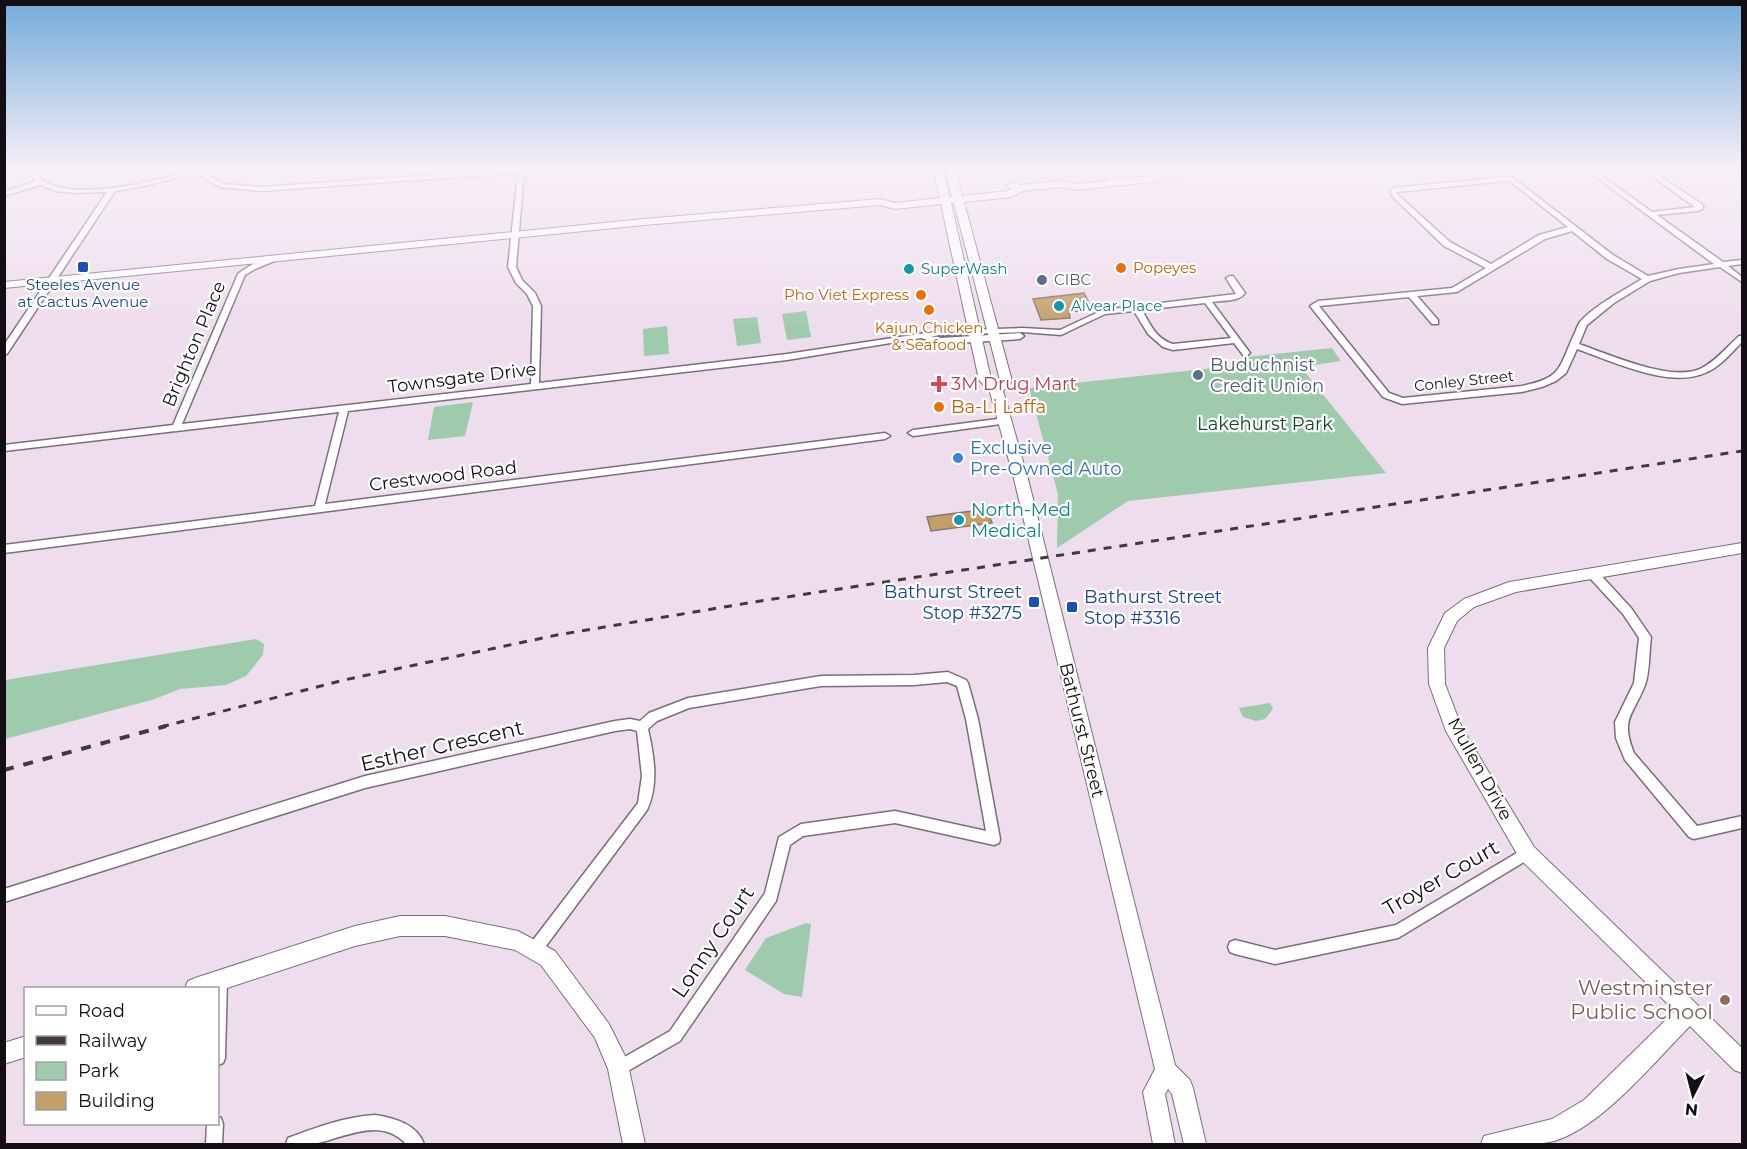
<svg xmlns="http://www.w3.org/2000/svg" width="1747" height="1149" font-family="Montserrat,sans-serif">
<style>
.green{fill:#9dcbab}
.building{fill:#c39e66;stroke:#857968;stroke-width:1.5}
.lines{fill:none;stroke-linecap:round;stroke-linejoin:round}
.street-casing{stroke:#7d6d7c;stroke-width:3}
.secondary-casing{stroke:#7d6d7c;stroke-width:2}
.street{fill:#fff;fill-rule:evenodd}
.secondary{fill:#fff;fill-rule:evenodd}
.rail-far1{stroke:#403940;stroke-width:3;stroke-dasharray:8 8;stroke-linecap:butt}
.rail{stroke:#403940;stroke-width:4;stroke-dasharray:10 10;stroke-linecap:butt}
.transit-dot{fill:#1a4fb4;stroke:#fff;stroke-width:2}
.food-dot{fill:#e8710a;stroke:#fff;stroke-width:2}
.culture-dot{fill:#0f9aa8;stroke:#fff;stroke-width:2}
.service-dot{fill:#5c6f8a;stroke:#fff;stroke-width:2}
.health-dot{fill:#e0444e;stroke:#fff;stroke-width:2}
.shop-dot{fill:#3f7fe0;stroke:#fff;stroke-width:2}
.education-dot{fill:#8d6e63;stroke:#fff;stroke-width:2}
.labels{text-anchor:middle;stroke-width:4.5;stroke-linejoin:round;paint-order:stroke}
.far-food-label{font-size:15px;fill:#c56008;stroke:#fff;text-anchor:start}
.far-culture-label{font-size:15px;fill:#0d838f;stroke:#fff;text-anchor:start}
.far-service-label{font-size:15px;fill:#4e5e75;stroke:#fff;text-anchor:start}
.far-transit-label{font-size:15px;fill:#164399;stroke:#fff}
.far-street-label{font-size:15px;fill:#130e13;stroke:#fff}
.street-label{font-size:18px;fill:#130e13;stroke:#fff}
.service-label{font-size:18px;fill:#4e5e75;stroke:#fff;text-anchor:start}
.health-label{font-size:18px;fill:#be3a42;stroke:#fff;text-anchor:start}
.food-label{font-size:18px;fill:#c56008;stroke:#fff;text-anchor:start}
.park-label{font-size:18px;fill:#164429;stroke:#fff}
.shop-label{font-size:18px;fill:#366cbe;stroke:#fff;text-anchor:start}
.culture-label{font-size:18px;fill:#0d838f;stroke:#fff;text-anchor:start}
.transit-label{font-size:18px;fill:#164399;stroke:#fff;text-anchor:end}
.near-street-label{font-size:21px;fill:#130e13;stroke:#fff}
.near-education-label{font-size:21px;fill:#785e54;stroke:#fff;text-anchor:end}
</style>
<rect width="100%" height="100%" fill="#eedded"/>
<!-- green -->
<g class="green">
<polygon points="806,311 811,337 787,340 782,314"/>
<polygon points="757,317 761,343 737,346 733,319"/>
<polygon points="667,326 669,354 644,356 643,329"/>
<polygon points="1332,348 1341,361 1301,367 1386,473 1128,501 1057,548 1058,494 1029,388 1250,364 1247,357"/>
<polygon points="473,402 465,436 428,440 434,407"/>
<polygon points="256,639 264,644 263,655 246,676 226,685 180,689 155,699 5,739 5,680"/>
<polygon points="1270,703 1273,709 1265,719 1256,721 1243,717 1239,708"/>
<polygon points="806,923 811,924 802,997 784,994 745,970 766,938"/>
</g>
<!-- building -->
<g class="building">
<polygon points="1084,293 1090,305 1076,307 1078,311 1069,311 1070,318 1041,320 1033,299"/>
<polygon points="987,509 992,523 931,531 927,517"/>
</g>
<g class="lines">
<!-- street casing -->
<g class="street-casing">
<g id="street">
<path d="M26 169H33C36 174 40 179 45 182 76 198 132 186 164 178 178 175 190 169 204 169L201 171 224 184 261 187 516 169H546L543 171 524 172 516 267 522 280 535 293 541 306 539 383 787 354 939 331 1022 328 1060 330 1103 310 1236 294 1226 278 1230 276H1233L1245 293C1239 302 1223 300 1212 302L1250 353 1246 356 1243 355 1234 343 1173 350 1163 347 1148 334 1134 311 1105 314 1061 335 1022 332 939 335 931 337 941 338 1020 333 1024 336 1020 339 941 344 921 338 787 360 348 411 325 504 885 433 890 436 885 439 4 553V545L315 506 339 412 4 451V445L173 425 238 274C246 267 269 254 279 259L255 269 245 275 182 424 531 384 533 306 527 294 516 283 508 267 518 173 261 191 220 187 195 173 144 186 115 191 7 354H4V345L107 192 75 193 56 191 40 185 4 196V192L36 181ZM1205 303 1231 338 1173 344C1156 339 1150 324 1142 310Z"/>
<polygon points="1102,169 1108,169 1117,183 1116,184 1112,184"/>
<path d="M1585 169H1592L1652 212 1695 207 1642 169H1649L1703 205V209L1697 211 1657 215 1723 262 1742 260V264L1728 266 1742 277V282L1720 267 1679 273 1650 281 1614 303 1587 325 1579 344C1608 354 1670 382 1700 369 1715 362 1727 347 1739 336H1742V342C1732 352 1721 366 1707 372 1671 390 1612 361 1577 349L1566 373 1556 381 1542 387 1522 392 1402 404 1383 397 1310 306 1318 301 1452 288 1486 268 1444 246 1391 195V190L1394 188 1505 177 1513 178 1613 255 1648 276 1679 269 1714 264ZM1505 181 1511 182 1568 227 1539 235 1491 264 1450 242 1397 194V192ZM1572 231 1607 259 1642 279C1623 291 1595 305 1580 322 1577 326 1575 334 1572 339 1558 372 1559 378 1522 386L1403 398 1389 393 1319 306 1409 297 1432 324H1438V320L1417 296 1457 292 1545 239Z"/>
<polygon points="1732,169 1739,169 1742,171 1742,176"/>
<polygon points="1005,418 1008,419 1010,421 1008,423 913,436 908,433 913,430"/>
<path d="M1592 569 1596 570 1631 608 1651 637C1649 652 1650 671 1645 685 1633 716 1620 718 1634 753L1697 826 1742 816V828L1694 839 1689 837 1625 760 1616 738 1615 722 1634 683 1639 638 1623 614 1588 576 1587 573 1588 570Z"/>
<path d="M948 672 966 680 968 683 978 719 1000 839 999 843 994 845 895 823 803 836 790 845 776 901 680 1041 619 1076 614 1073 611 1068 614 1063 670 1031 765 893 779 837 801 824 895 811 986 831 966 719 957 686 947 682 914 685 821 686 689 708 657 721 648 729C654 756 659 784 647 810L540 954 535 956 530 954 528 949 530 944 638 803 642 776 637 731 630 729 615 731 365 788 4 902V889L365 776 615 721 630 719 640 721 649 713 688 698 821 676 914 675Z"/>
<polygon points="1527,847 1532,849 1534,853 1532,857 1398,938 1275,964 1235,954 1230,952 1228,947 1230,942 1235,940 1275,950 1396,925"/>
<polygon points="220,973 225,975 227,980 225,1058 223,1063 218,1065 218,988 213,988 215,975"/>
<path d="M375 1115C394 1118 417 1124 424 1144H406C380 1116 344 1138 314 1144 306 1146 294 1145 286 1144L288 1138C317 1127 344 1117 375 1115Z"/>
<polygon points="218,1117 221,1118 223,1124 222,1144 206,1144 207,1124 218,1124"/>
</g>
</g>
<!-- secondary casing -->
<g class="secondary-casing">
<g id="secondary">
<path d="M933 169H943L949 197H952L945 169H955L962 196 1008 191 1012 189 1006 186 1011 183 1020 185 1061 181 1077 184 1148 176 1150 175 1144 172 1149 169 1158 171 1215 169 1210 172 1161 177 1151 182 1077 190 1061 187 1023 191 1011 197 964 202 1012 381 1003 391 1028 479 1175 1065 1190 1080 1193 1088 1206 1144H1184L1172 1094 1168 1089 1165 1094 1175 1144H1153L1143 1092 1155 1069 1014 479 990 392 979 380 941 204 895 209 880 205 644 225 4 288V282L644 219 880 199 895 203 940 198ZM951 203H954L1000 380 996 383 991 379Z"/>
<path d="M1742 543V553L1516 592 1474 607 1457 621 1444 648 1445 684 1462 728 1534 847 1742 1048V1073L1734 1070 1690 1026C1655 1061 1602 1127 1554 1141 1531 1147 1505 1144 1481 1144L1484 1136 1552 1119 1584 1100 1675 1011 1520 859 1446 731 1429 684 1428 648 1445 613 1464 599 1509 582Z"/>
<polygon points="400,916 445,916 518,931 555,951 609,1024 627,1060 645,1144 623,1144 608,1069 595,1038 541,965 515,950 445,936 400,936 355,946 218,991 218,988 185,988 188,981 195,978 355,926"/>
<polygon points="26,1036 26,1057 4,1064 4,1043"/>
</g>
</g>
<!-- street -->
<use href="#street" class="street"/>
<!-- secondary -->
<use href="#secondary" class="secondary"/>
<!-- rail-far1 -->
<polyline class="rail-far1" points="161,727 344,680 557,635 754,602 1742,451"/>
<!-- rail -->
<polyline class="rail" points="4,770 166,726"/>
</g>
<!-- sky -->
<linearGradient id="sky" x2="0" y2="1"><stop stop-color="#73abdb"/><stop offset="0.51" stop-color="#f7f0f7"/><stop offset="1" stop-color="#f7f0f7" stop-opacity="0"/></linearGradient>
<rect width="1747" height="330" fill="url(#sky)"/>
<!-- markers -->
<g class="transit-dot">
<rect x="77" y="261" width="12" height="12" rx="3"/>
<rect x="1028" y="596" width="12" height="12" rx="3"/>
<rect x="1066" y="601" width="12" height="12" rx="3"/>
</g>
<g class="food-dot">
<circle cx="1121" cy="268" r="6"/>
<circle cx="921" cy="295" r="6"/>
<circle cx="929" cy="310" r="6"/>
<circle cx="939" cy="407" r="6"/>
</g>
<g class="culture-dot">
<circle cx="909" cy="269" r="6"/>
<circle cx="1059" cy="306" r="6"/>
<circle cx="959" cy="520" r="6"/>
</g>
<g class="service-dot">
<circle cx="1042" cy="280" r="6"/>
<circle cx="1198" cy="375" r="6"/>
</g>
<path class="health-dot" d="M936 375h6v6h6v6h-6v6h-6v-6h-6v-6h6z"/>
<circle class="shop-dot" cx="958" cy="458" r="6"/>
<circle class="education-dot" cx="1725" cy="1000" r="6"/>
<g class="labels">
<!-- far-food labels -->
<g class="far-food-label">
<text x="1133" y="273">Popeyes</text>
<text x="909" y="300" text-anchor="end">Pho Viet Express</text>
<text x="929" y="333" text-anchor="middle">Kajun Chicken<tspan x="929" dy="17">&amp; Seafood</tspan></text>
</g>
<!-- far-culture labels -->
<g class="far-culture-label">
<text x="921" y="274">SuperWash</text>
<text x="1071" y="311">Alvear Place</text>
</g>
<!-- far-service labels -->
<g class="far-service-label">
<text x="1054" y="285">CIBC</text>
</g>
<!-- far-transit labels -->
<g class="far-transit-label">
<text x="83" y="290">Steeles Avenue<tspan x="83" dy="17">at Cactus Avenue</tspan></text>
</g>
<!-- far-street labels -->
<g class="far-street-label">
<text transform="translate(1464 381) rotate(-6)" y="5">Conley Street</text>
</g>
<!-- street labels -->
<g class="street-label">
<text transform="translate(194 344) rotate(-67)" y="6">Brighton Place</text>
<text transform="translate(462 378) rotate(-7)" y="6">Townsgate Drive</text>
<text transform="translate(443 476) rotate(-7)" y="6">Crestwood Road</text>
<text transform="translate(1082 730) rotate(76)" y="6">Bathurst Street</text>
<text transform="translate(1480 769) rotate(61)" y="6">Mullen Drive</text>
</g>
<!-- service labels -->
<g class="service-label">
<text x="1210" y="371">Buduchnist<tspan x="1210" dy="21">Credit Union</tspan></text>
</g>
<!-- health labels -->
<g class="health-label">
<text x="951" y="390">3M Drug Mart</text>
</g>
<!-- food labels -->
<g class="food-label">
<text x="951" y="413">Ba-Li Laffa</text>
</g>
<!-- park labels -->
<g class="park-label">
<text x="1265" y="430">Lakehurst Park</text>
</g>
<!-- shop labels -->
<g class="shop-label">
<text x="970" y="454">Exclusive<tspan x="970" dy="21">Pre-Owned Auto</tspan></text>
</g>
<!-- culture labels -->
<g class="culture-label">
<text x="971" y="516">North-Med<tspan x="971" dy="21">Medical</tspan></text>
</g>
<!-- transit labels -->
<g class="transit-label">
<text x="1022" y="598">Bathurst Street<tspan x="1022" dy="21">Stop #3275</tspan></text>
<text x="1084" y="603" text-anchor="start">Bathurst Street<tspan x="1084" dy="21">Stop #3316</tspan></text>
</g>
<!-- near-street labels -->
<g class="near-street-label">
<text transform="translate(442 746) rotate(-13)" y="7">Esther Crescent</text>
<text transform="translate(1441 878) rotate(-30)" y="7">Troyer Court</text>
<text transform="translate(713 942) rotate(-56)" y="7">Lonny Court</text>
</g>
<!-- near-education labels -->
<g class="near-education-label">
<text x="1713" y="995">Westminster<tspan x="1713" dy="24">Public School</tspan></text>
</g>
</g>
<!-- border -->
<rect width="1747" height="1149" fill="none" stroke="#130e13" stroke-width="12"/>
<!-- legend -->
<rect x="24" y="987" width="195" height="138" fill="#ffffff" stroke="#a19fa1" stroke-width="1.5"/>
<rect x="36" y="1006" width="30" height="9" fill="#ffffff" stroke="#a19fa1" stroke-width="1.5"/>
<text x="78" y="1017" font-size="18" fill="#130e13">Road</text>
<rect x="36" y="1036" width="30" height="9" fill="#403940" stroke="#a19fa1" stroke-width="1.5"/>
<text x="78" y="1047" font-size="18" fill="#130e13">Railway</text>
<rect x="36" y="1062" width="30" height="18" fill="#9dcbab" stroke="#a19fa1" stroke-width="1.5"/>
<text x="78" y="1077" font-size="18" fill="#130e13">Park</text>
<rect x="36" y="1092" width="30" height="18" fill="#c39e66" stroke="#a19fa1" stroke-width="1.5"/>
<text x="78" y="1107" font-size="18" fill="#130e13">Building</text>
<!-- north arrow -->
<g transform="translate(1693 1095) rotate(186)" stroke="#ffffff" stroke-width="4.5" paint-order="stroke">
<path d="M0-4.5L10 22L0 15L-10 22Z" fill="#130e13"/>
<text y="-9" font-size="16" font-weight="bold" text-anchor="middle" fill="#130e13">N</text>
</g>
</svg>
